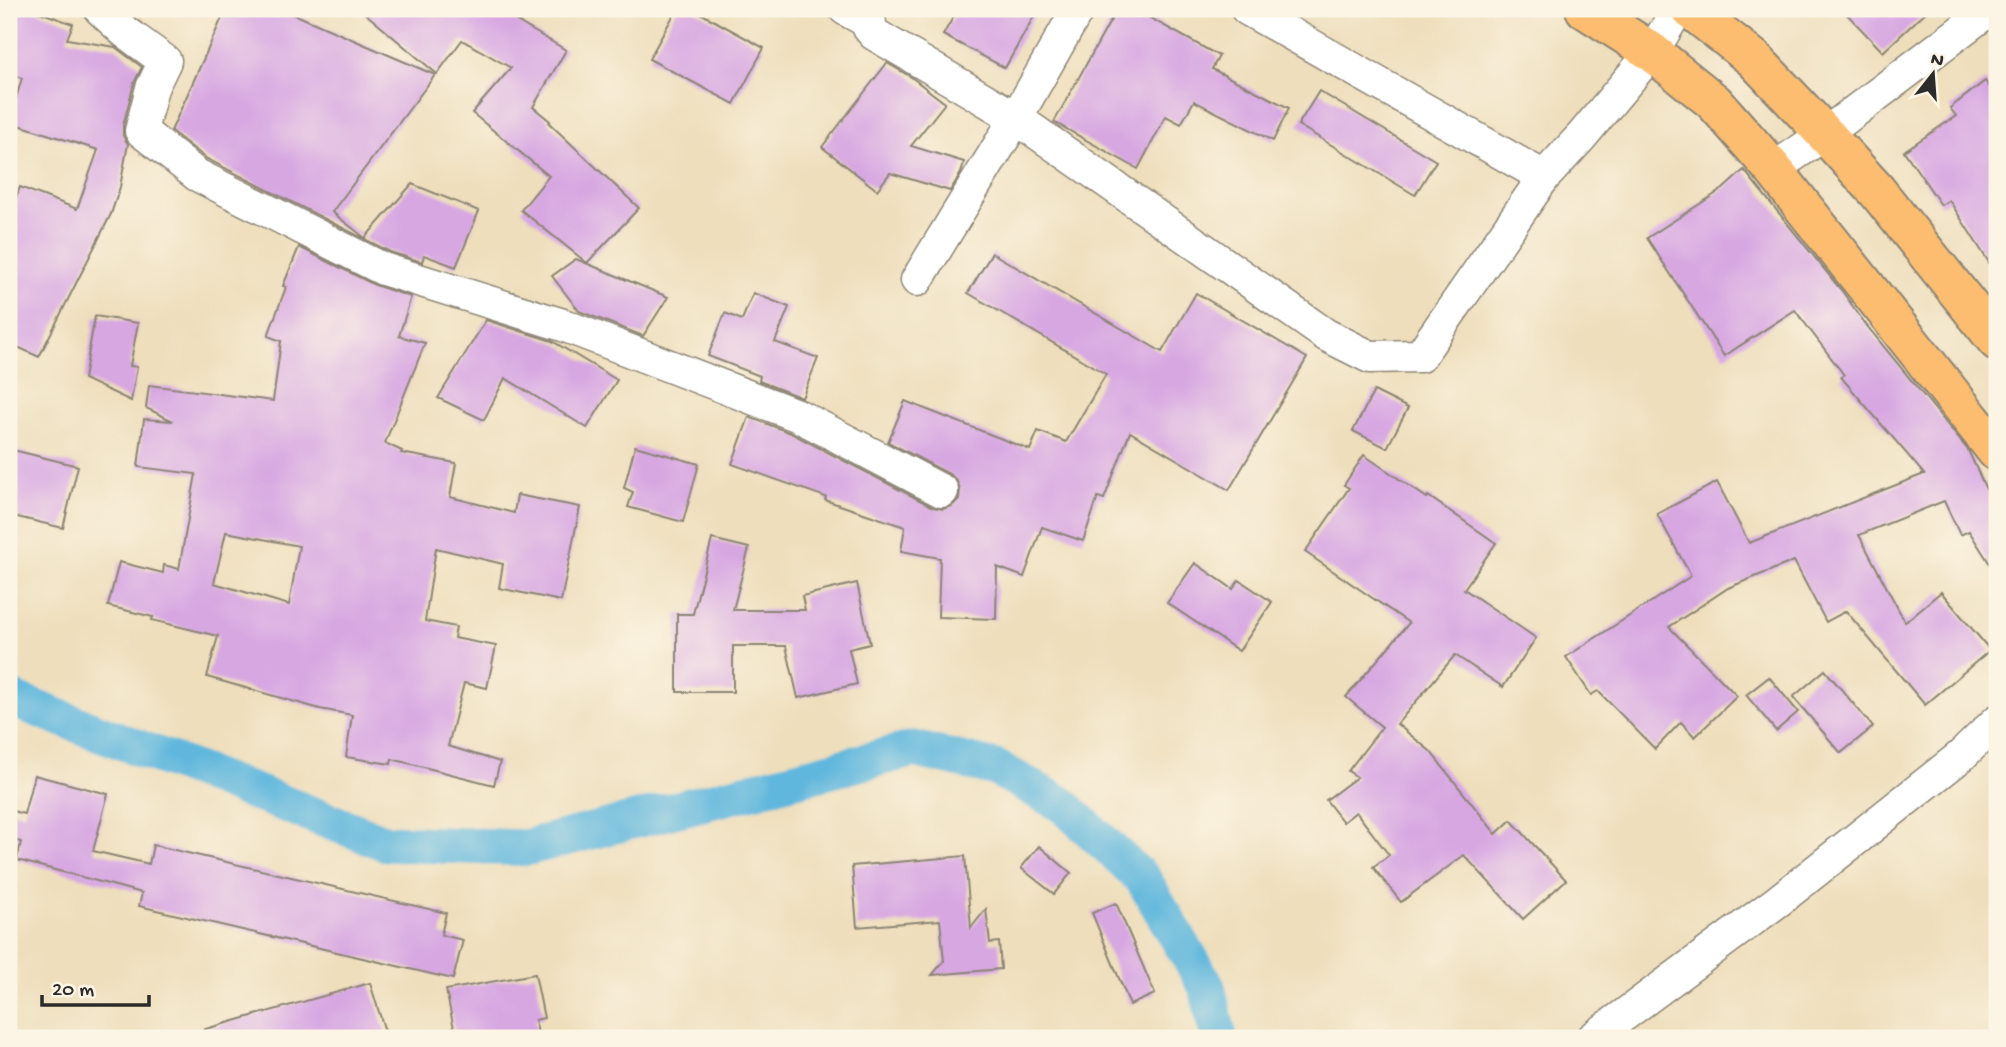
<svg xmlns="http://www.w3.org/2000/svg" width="2006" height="1047" font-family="'Gochi Hand',sans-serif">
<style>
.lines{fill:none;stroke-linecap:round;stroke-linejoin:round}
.canal{stroke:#60b7dd;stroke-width:37}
.building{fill:#d7a7e2;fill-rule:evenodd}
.street-casing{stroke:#8c8474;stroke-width:35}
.primary-casing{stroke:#8c8474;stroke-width:42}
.street{stroke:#fff;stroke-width:32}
.primary{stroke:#fcbd6f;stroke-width:38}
</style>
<rect width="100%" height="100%" fill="#fcf5e5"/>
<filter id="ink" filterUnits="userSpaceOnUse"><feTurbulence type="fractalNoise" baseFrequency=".0143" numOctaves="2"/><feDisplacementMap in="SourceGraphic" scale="14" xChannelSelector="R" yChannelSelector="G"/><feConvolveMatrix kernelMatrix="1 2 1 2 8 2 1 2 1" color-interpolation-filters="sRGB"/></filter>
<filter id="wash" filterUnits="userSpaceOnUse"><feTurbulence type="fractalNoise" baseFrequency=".00686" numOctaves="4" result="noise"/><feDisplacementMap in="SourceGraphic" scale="28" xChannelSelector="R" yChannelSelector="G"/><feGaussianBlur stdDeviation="1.57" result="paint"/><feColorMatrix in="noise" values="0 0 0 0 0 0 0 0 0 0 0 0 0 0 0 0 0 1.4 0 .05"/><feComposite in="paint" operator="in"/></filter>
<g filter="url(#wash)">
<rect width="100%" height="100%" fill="#eedebc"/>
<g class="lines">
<!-- canal -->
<polyline class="canal" points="9,698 386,843 525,848 914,749 996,768 1063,805 1143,879 1207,987 1219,1038"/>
</g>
<g id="blocks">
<!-- building -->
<g class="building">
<polygon points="17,9 31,9 73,24 67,39 115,47 142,67 134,83 123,126 123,136 128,144 120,187 111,214 39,357 9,343 9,217 20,187 77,209 98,150 9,122 22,78 9,74 9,30"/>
<polygon points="226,9 282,9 435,75 332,212 365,238 412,184 479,211 456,267 424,255 422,262 390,252 207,159 171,131"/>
<polygon points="360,9 496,9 566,50 533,107 550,121 549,123 639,208 587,263 521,210 549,176 472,113 511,68 462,40 437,74"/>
<polygon points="677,9 693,9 764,48 734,104 649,59"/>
<polygon points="958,9 1038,9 1005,68 943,35"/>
<polygon points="1117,9 1134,9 1219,56 1212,69 1289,108 1273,141 1194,101 1181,124 1166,116 1138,169 1054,122"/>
<polygon points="1842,9 1929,9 1883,52"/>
<polygon points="887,63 911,77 945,103 911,146 964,162 961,173 950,191 890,173 877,190 822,147"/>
<polygon points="1985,81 1997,96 1997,275 1949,200 1941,205 1904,151 1956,116 1950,108"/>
<polygon points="1319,91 1436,161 1415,195 1298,125"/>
<polygon points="1744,170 1841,290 1867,326 1968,450 1997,513 1997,575 1969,531 1960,535 1944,501 1859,535 1905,622 1941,592 1990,650 1925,705 1846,611 1826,622 1794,561 1728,588 1669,627 1737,696 1695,737 1681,722 1655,749 1598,691 1591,695 1566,657 1691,576 1657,514 1717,482 1749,543 1924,474 1841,377 1844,375 1795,310 1724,356 1647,238 1723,189"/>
<path d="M299 247 375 285 411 297 399 336 425 343 385 443 402 451 401 453 456 463 450 497 514 513 517 495 580 507 561 601 499 588 503 564 436 548 425 621 456 627 454 638 496 646 487 688 464 683 448 746 500 762 494 785 392 759 391 764 346 757 352 715 320 709 207 677 218 636 152 620 153 617 108 606 119 562 163 573 164 565 179 569 196 474 138 467 144 419 173 421 146 408 149 385 273 401 281 341 268 336 286 287 283 286ZM226 532 299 546 289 605 214 583Z"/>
<polygon points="992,253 1162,352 1196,293 1307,358 1229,490 1130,432 1104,499 1098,497 1083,541 1042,527 1024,577 997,567 996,619 938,617 940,558 901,551 905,527 825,500 826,497 732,464 749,417 791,433 933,507 943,509 952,506 959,499 960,490 957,481 951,475 888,442 905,401 1030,450 1038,431 1066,442 1106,374 968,293"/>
<polygon points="576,259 668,297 643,336 579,311 552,276"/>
<polygon points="753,293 789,307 775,342 818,358 802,398 759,381 760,376 708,356 725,313 742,320"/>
<polygon points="95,316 138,323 130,366 137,367 131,401 84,379"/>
<polygon points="486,320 552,341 617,380 587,428 505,378 484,420 438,398"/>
<polygon points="1374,391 1408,408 1387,448 1353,431"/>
<polygon points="635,446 699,464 683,522 628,507 633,492 624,488"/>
<polygon points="9,449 78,466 63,528 9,515"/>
<polygon points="1364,455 1427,498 1428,496 1496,543 1464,589 1536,638 1503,687 1455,655 1397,724 1430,751 1496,834 1511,820 1566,880 1523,919 1464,855 1401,902 1373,867 1389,855 1356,812 1343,822 1326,800 1357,777 1348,771 1382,727 1346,697 1409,623 1305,552 1349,488 1344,485"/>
<polygon points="712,539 749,548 733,610 805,610 802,596 857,583 870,644 849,649 857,684 798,698 786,646 733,646 733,692 677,692 677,614 693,614"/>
<polygon points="1195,563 1233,589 1239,580 1272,602 1239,651 1167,603"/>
<polygon points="1825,670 1873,727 1841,753 1793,697"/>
<polygon points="1769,677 1798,712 1776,731 1746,695"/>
<polygon points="34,775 108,794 93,851 149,864 153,845 446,913 441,935 463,940 453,979 139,906 142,893 17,860 21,842 9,839 9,810 24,814"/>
<polygon points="1039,846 1071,873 1054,894 1021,868"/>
<polygon points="965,856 971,928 986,909 990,943 999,942 1001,969 932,975 944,961 940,920 857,927 852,866"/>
<polygon points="1116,903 1155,994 1130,1005 1092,913"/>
<polygon points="535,974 544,1018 535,1020 539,1038 456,1038 446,990"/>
<polygon points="370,983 387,1038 204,1038 202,1030"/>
</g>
</g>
</g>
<g filter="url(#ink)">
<use href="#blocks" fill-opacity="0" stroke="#8c8474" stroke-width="2"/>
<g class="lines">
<!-- street casing -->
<g class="street-casing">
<g id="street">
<polyline points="100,9 124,31 165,61 152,88 141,131 197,175 383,269 563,325 799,416 942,491"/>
<polyline points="845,9 870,23 869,28 874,34 1016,118 1326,335 1370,357 1420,356 1544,177 1582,136 1652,52 1678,9"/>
<polyline points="1247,9 1544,177"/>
<polyline points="1773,169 1825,134 1990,9"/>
<polyline points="917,280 1016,118 1078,9"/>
<polyline points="1593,1038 1778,901 1961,756 1997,721"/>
</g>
</g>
<!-- primary casing -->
<g class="primary-casing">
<g id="primary">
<polyline points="1585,9 1652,52 1714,102 1773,169 1997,452"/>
<polyline points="1690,9 1754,59 1825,134 1877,191 1997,341"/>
</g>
</g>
<!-- street -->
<use href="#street" class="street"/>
<!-- primary -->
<use href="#primary" class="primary"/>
</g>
</g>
<!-- margin -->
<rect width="2006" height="1047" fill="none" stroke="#fcf5e5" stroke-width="35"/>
<!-- north arrow -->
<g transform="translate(1933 74) rotate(17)" stroke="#fcf5e5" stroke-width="5" paint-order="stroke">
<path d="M0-5L12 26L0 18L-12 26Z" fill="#2b2b2b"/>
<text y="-10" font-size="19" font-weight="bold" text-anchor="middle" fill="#2b2b2b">N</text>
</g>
<!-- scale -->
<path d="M42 995v10h107v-10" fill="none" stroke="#2b2b2b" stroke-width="3.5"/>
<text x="52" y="995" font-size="21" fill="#2b2b2b" stroke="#fcf5e5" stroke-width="5" paint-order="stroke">20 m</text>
</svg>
